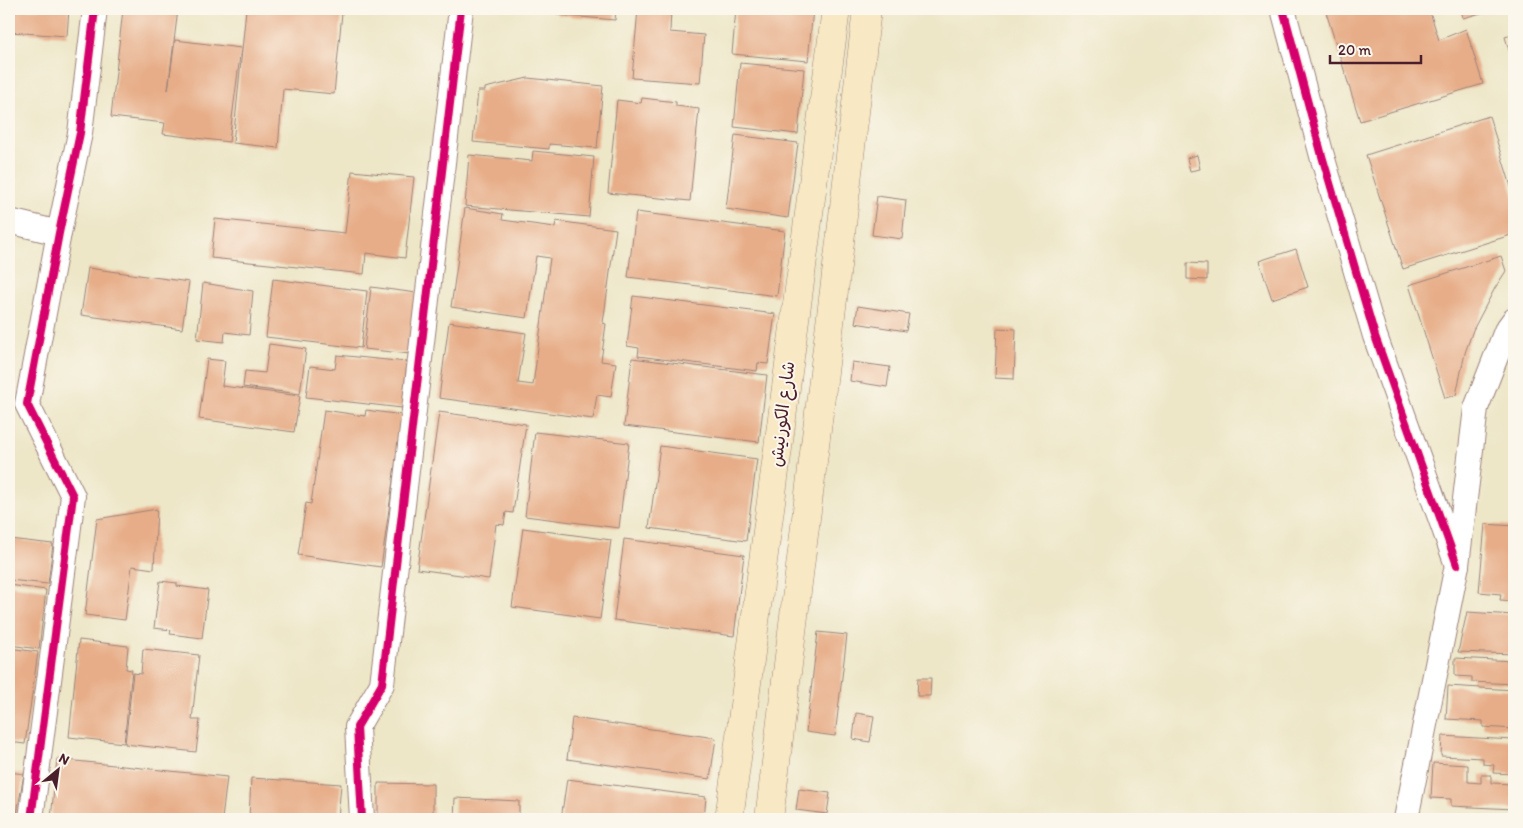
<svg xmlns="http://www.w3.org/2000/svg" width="1523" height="828" font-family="Itim,'Playpen Sans Arabic',sans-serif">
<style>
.building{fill:#e7ad88}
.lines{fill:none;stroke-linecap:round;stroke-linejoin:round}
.minor-casing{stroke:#9c8279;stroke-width:26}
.secondary-casing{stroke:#9c8279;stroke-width:29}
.minor{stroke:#fff;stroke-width:24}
.secondary{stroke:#f8e8c3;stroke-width:28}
.cycleway-casing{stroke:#fbf7ec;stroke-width:11}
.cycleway{stroke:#d6006c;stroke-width:8}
.labels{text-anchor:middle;stroke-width:4;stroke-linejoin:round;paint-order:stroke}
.street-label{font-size:18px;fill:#4a1f2b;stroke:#fbf7ec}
</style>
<rect width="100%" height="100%" fill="#fbf7ec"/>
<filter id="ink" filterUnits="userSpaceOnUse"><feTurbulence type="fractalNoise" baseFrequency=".02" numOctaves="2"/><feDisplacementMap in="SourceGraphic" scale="10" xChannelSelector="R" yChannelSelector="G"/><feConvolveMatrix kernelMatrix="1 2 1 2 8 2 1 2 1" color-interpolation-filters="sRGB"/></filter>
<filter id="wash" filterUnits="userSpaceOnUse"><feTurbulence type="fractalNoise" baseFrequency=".0096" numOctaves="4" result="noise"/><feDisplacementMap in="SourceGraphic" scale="20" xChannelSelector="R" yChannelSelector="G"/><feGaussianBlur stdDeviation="1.12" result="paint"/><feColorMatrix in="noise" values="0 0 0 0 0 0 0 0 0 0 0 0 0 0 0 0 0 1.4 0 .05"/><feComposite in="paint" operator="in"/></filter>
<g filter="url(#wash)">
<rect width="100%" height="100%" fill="#ede6c7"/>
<g id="blocks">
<!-- building -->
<g class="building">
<polygon points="9,9 69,9 67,36 9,32"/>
<polygon points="123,9 178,9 168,90 175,40 241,48 229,142 163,134 165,123 111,117"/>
<polygon points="246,9 300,9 342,13 334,94 283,89 278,148 233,143"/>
<polygon points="558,9 616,9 615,20 558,15"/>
<polygon points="638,9 671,9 670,32 704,35 700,83 632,78"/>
<polygon points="736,9 813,9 808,61 732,54"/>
<polygon points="1325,9 1429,9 1439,40 1466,29 1483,84 1360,121"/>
<polygon points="1461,9 1495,9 1463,18"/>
<polygon points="1514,34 1514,67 1505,37"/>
<polygon points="740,63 804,69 798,134 734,127"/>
<polygon points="528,78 603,86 597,148 549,144 549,149 473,142 478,91 485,91 485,88"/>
<polygon points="642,98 676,102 676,106 699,109 690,201 608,193 617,100 641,103"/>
<polygon points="1489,116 1514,196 1514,234 1403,269 1366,155"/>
<polygon points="735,135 798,143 788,218 726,209"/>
<polygon points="533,151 594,157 589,217 465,206 469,155 532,161"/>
<polygon points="1197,155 1200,169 1190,171 1187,158"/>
<polygon points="352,171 414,177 405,258 366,253 364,274 211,258 215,219 345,233"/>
<polygon points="877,196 906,200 902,239 872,235"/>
<polygon points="465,208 503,214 502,220 555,227 556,221 616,229 603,323 606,324 601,361 616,363 611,397 597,395 593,419 439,398 449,322 526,333 518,383 533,385 550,258 536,256 527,318 451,307"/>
<polygon points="636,212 785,231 777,296 628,277"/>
<polygon points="1296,249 1308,287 1272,299 1259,261"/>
<polygon points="1501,256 1506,271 1495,288 1473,330 1465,353 1456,395 1445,398 1409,285"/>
<polygon points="1187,263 1207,264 1207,280 1187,279"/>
<polygon points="88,268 189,282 182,329 81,315"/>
<polygon points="273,279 367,291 361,348 266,337"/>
<polygon points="203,283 253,291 249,335 225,332 224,342 197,339"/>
<polygon points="371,287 417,293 410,354 364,349"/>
<polygon points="633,296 775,314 768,364 758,363 757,371 638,356 639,348 627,346"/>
<polygon points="858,306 909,314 906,331 855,323"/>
<polygon points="997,328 1016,329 1014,379 995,378"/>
<polygon points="269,344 306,349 300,394 243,387 245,371 265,373"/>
<polygon points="337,355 407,362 402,408 306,397 310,366 335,369"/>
<polygon points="632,358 767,375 759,442 624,426"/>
<polygon points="207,359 225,361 222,386 300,396 294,432 199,419"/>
<polygon points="852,362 890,367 887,387 850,381"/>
<polygon points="324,410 365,416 366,410 402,415 381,567 298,555 306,503 311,504"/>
<polygon points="439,412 526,424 513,513 506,512 504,525 496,524 489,579 417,569"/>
<polygon points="535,432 629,443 619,528 525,516"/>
<polygon points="660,446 757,459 746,541 649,528"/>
<polygon points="157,509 154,569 132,566 125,620 85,615 97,519"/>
<polygon points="1485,524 1514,526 1514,601 1500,600 1501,594 1479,592"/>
<polygon points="523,528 611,540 600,619 512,607"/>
<polygon points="9,539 53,544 48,584 9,580"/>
<polygon points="624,539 744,555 734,636 614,620"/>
<polygon points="160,581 177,583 177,586 208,590 202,638 170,634 171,630 154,628"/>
<polygon points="9,585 46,590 39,649 9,645"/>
<polygon points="1467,612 1514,615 1514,654 1458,652"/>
<polygon points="818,632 847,635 835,736 806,732"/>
<polygon points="79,640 128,646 126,669 132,670 124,743 69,737"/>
<polygon points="9,648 38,652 25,744 9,742"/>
<polygon points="143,649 199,655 192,720 200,720 196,752 125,744 133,673 141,674"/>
<polygon points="1455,658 1514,661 1514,684 1472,682 1472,677 1455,676"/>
<polygon points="918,678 931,678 930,696 917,696"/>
<polygon points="1448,686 1514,690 1514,729 1483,727 1483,721 1446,719"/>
<polygon points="856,713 874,716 870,742 853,739"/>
<polygon points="572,718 716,738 710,779 567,759"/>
<polygon points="1442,736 1514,740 1514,774 1493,773 1494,765 1483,764 1483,758 1441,756"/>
<polygon points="57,759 227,777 222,819 51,819"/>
<polygon points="1433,763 1468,765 1468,782 1481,783 1481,775 1491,775 1491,783 1514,784 1514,809 1451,806 1451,799 1431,798"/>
<polygon points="9,772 24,774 16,819 9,819"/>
<polygon points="251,778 341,784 338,819 249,819"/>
<polygon points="567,779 706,797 704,819 561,819"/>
<polygon points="378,783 433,784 433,819 378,819"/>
<polygon points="799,789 830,793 827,814 796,810"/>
<polygon points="455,798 519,801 519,819 454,819"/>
</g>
</g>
</g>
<g filter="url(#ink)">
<use href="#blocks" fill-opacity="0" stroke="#9c8279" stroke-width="1"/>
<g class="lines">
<!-- minor casing -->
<g class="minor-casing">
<g id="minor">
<polyline points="1283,9 1322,156 1375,336 1457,565"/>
<polyline points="9,221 59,233"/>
<polyline points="31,819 73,496 27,404 59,233 80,133 95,9"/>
<polyline points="362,819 357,727 382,684 461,9"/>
<polyline points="1406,819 1457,565 1476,408 1506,331 1514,320"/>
</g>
</g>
<!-- secondary casing -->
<g class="secondary-casing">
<g id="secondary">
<polyline points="729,819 836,9"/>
<polyline points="769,819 840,242 867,9"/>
</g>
</g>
<!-- minor -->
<use href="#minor" class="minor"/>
<!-- secondary -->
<use href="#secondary" class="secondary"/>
<!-- cycleway casing -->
<g class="cycleway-casing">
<g id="cycleway">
<polyline points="1283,9 1322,156 1375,336 1457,565"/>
<polyline points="31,819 73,496 27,404 59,233 80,133 95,9"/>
<polyline points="362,819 357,727 382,684 461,9"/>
</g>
</g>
<!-- cycleway -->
<use href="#cycleway" class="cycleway"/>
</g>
</g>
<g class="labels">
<!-- street labels -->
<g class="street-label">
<text transform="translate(782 414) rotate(-83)" y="6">شارع الكورنيش</text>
</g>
</g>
<!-- margin -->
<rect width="1523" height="828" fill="none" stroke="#fbf7ec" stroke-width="30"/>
<!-- north arrow -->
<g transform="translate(58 770) rotate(29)" stroke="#fbf7ec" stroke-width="4" paint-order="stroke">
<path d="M0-4L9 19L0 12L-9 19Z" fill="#4a1f2b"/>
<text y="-8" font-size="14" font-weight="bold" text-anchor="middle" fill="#4a1f2b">N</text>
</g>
<!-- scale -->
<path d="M1330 55v8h91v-8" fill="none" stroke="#4a1f2b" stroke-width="2.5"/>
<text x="1338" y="55" font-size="15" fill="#4a1f2b" stroke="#fbf7ec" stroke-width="4" paint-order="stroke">20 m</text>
</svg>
